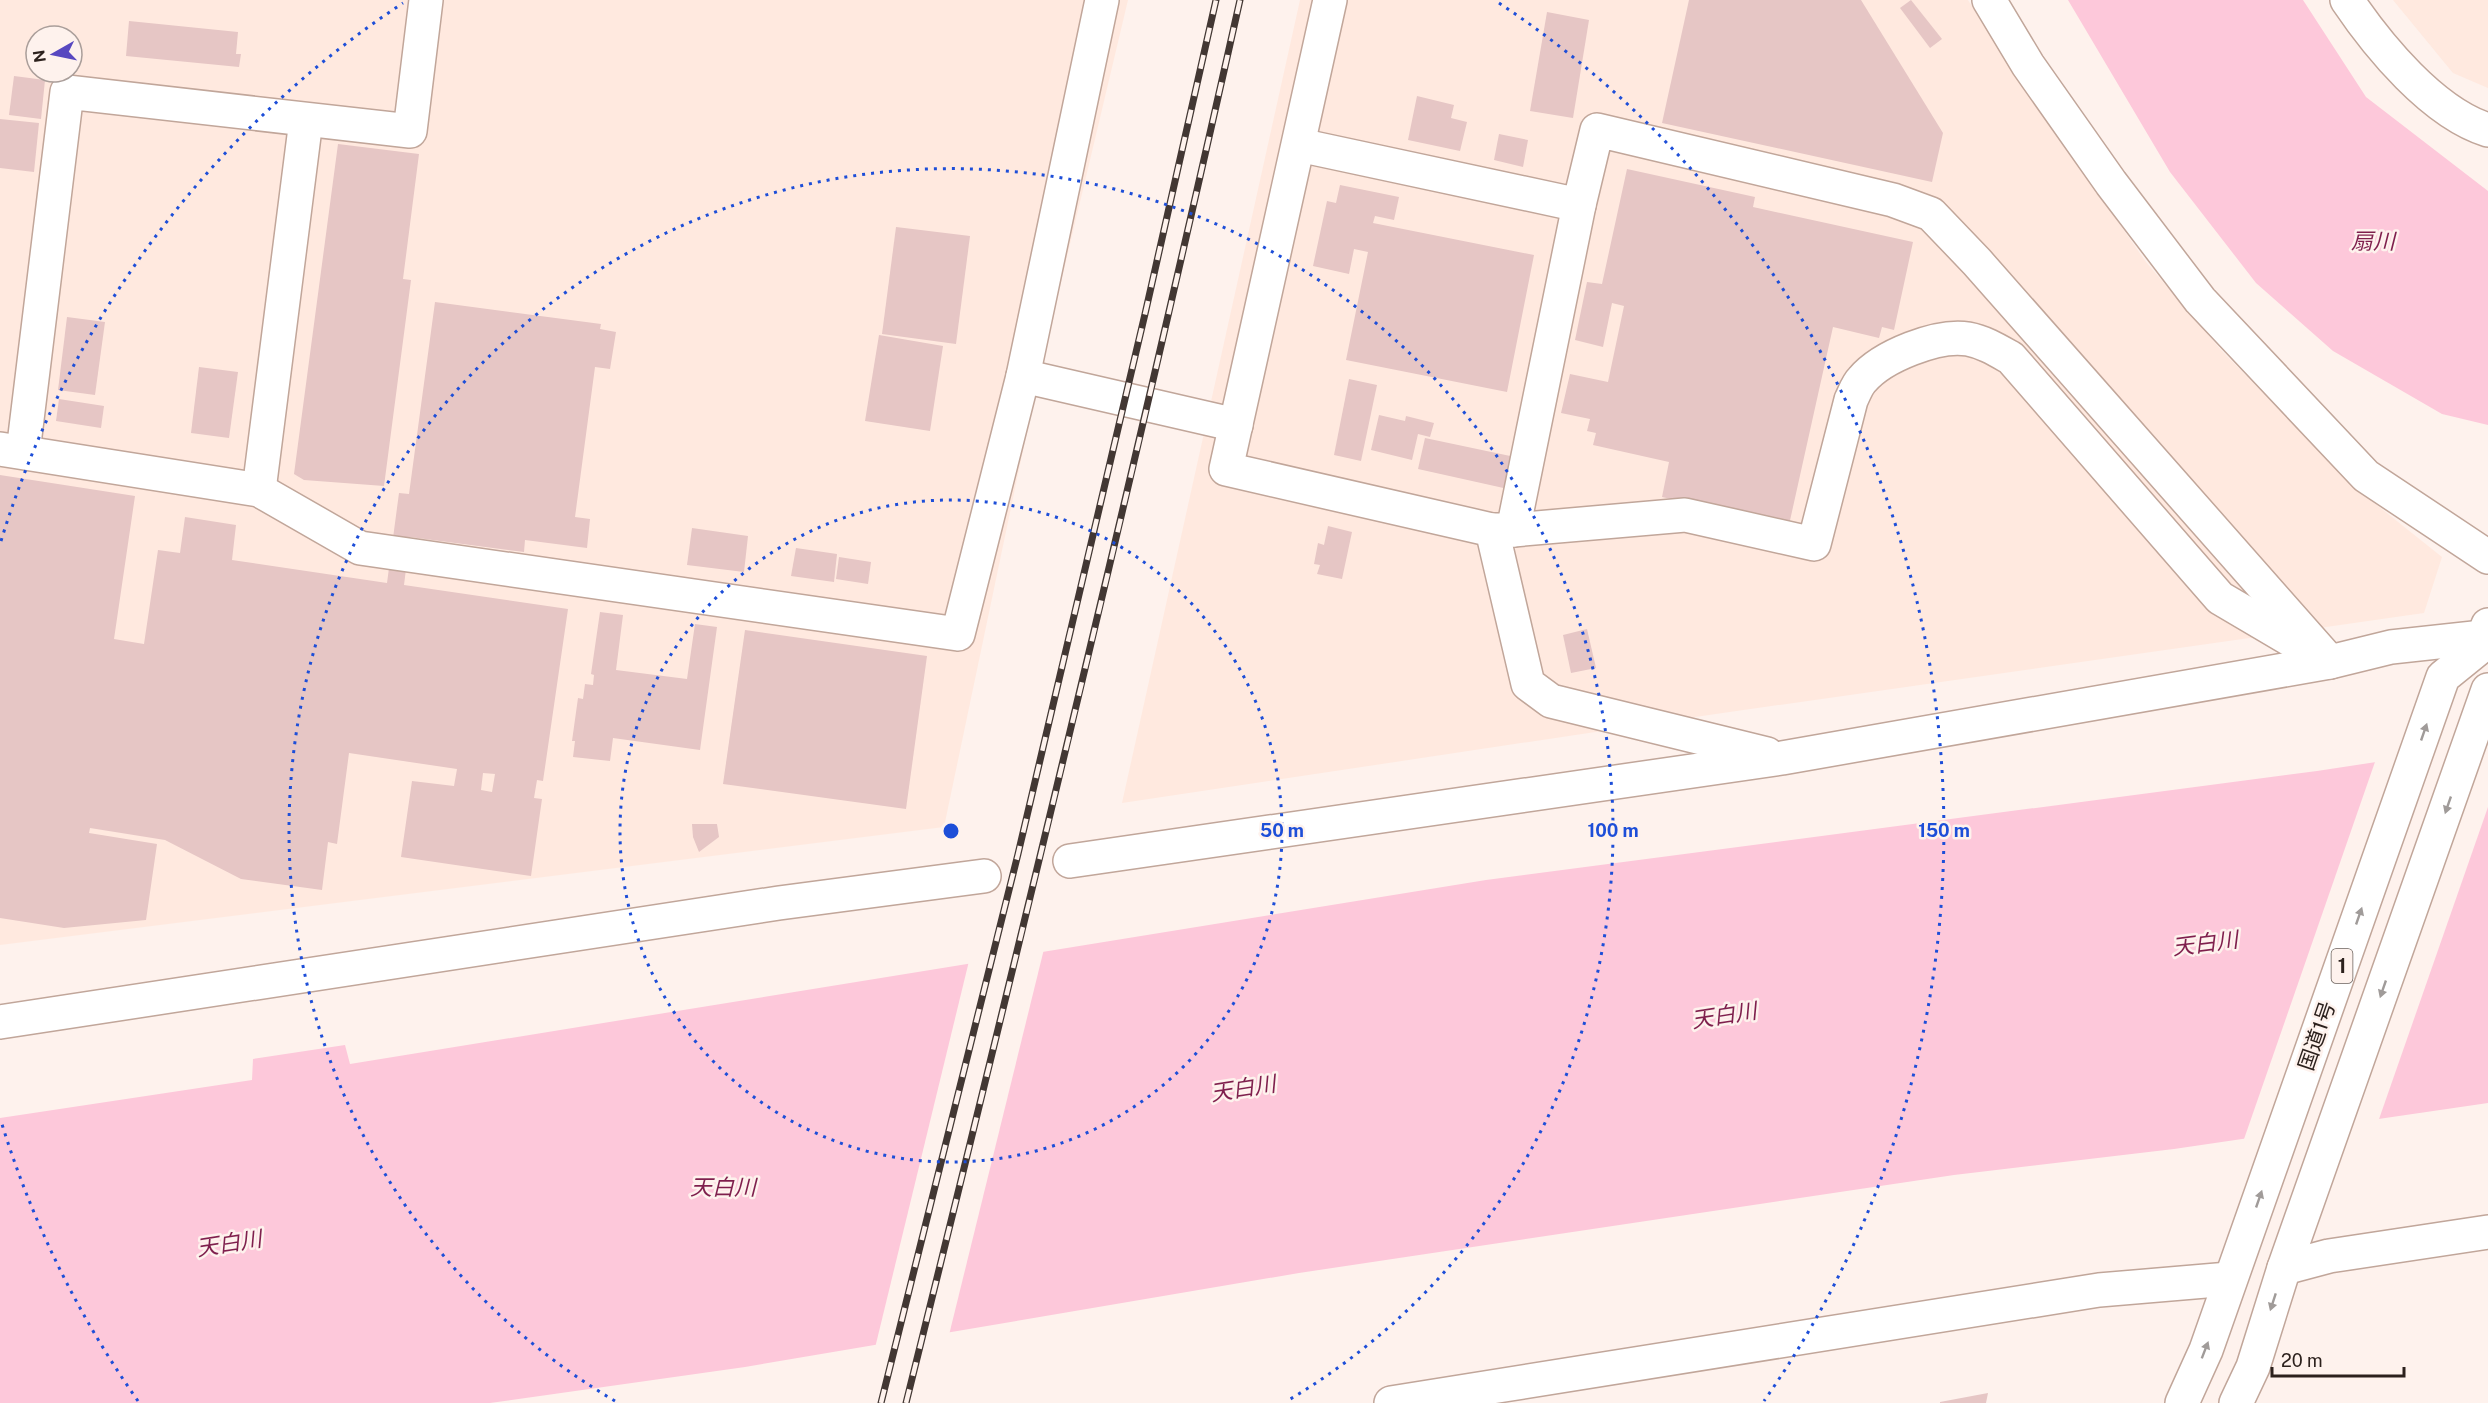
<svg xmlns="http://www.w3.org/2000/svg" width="2488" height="1403" font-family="'Public Sans','Noto Sans JP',sans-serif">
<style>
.built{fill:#ffe9df;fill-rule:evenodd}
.water{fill:#fdc8da}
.pier{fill:#fef2ed}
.building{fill:#e6c6c5;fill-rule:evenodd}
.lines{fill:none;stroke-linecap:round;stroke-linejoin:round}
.minor-casing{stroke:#c1a69a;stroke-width:36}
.highway-casing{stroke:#c1a69a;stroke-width:36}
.minor{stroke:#fff;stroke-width:33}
.highway{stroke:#fff;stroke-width:33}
.rail-casing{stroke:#423733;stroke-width:7}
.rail{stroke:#fef2ed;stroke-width:4.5;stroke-dasharray:14;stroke-linecap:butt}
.oneway{fill:#a09b99}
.ring{fill:none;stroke:#1d4ed8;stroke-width:3;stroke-dasharray:3 6}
.labels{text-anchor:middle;stroke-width:5;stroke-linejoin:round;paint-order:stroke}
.shield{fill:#fef2ed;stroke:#6b605b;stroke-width:1.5}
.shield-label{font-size:20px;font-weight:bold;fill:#2c211d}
.street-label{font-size:21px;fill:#2c211d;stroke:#fef2ed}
.water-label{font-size:22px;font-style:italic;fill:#7f1f4d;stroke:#fef2ed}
.centre{fill:#1d4ed8;stroke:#fef2ed;stroke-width:3}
.ring-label{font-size:18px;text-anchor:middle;font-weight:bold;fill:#1d4ed8;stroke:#fef2ed;stroke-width:5;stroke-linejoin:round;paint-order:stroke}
</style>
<rect width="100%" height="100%" fill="#fef2ed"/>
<!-- built -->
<g class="built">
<path d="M0 0H1128L1038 379 944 827 0 945ZM36 36H72V72H36Z"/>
<polygon points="1300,0 1968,0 2015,74 2146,262 2222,351 2358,490 2442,557 2424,613 1695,717 1122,803"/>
<polygon points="2393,0 2488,0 2488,88 2453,73"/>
</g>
<!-- water -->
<g class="water">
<polygon points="2068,0 2303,0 2366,97 2488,191 2488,425 2442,414 2333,351 2256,283 2170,172"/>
<polygon points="2488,745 2488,1103 2174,1149 1954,1175 1299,1273 745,1367 490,1403 0,1403 0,1118 252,1080 253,1059 345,1045 350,1064 1486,880 2317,771"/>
</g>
<!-- pier -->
<g class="pier">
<polygon points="2488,742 2488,807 2378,1122 2243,1142 2376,759"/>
<polygon points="1044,949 949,1335 875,1348 969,961"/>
</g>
<!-- building -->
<g class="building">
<polygon points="1689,0 1861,0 1943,133 1932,182 1662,123"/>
<polygon points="1911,0 1942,39 1930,48 1900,8"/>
<polygon points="1547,12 1589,20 1573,118 1530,111"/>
<polygon points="129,21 238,32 236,54 241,54 239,67 126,56"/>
<polygon points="14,76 45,80 41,119 9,115"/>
<polygon points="1417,96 1454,105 1451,118 1467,122 1460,151 1408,140"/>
<polygon points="0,119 39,123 34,172 0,168"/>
<polygon points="1499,134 1528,140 1523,167 1494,160"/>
<polygon points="338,144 419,154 403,279 411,280 384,486 304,480 294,474"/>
<polygon points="1627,169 1755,197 1753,207 1913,242 1894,330 1882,327 1879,338 1833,327 1789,525 1662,497 1669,462 1593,445 1596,433 1587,431 1590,419 1561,413 1570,374 1608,382 1624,306 1612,303 1603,347 1575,340 1587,282 1602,284"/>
<polygon points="1340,185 1399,197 1394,220 1375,216 1373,223 1534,255 1507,392 1346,360 1368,252 1354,249 1349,274 1313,266 1327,201 1336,203"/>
<polygon points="896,227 970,236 956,344 882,334"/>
<path d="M435 302 601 324 600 329 616 332 610 369 595 367 575 517 590 519 587 548 525 540 524 552 410 537 404 585 568 609 543 781 537 780 534 798 542 799 531 876 401 857 412 781 454 786 457 769 349 753 337 844 328 842 322 890 241 879 165 840 90 828 89 833 157 844 146 920 64 928 0 918V475L135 496 114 639 144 644 158 550 180 553 185 517 236 525 232 560 387 583 399 493 409 494ZM483 773 495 774 492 792 481 790Z"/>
<polygon points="67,317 105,322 95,395 58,390"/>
<polygon points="879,335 943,346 930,431 865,421"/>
<polygon points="199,367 238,372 229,438 191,433"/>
<polygon points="1349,379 1377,385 1361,461 1334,455"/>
<polygon points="59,399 104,406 101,428 56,421"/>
<polygon points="1379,415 1405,421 1406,416 1434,423 1430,437 1418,434 1412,460 1371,450"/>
<polygon points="1425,438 1515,457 1508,489 1418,469"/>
<polygon points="1328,526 1352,532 1342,579 1317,574 1320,565 1314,564 1318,543 1324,545"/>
<polygon points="692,528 748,536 744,572 687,565"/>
<polygon points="796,548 837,554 834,582 791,576"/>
<polygon points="839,557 871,562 868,584 836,579"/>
<polygon points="600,612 623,615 616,670 687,679 695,624 717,627 700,750 613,738 610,761 573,757 575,741 572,741 578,698 583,699 585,684 593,685 594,675 591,674"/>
<polygon points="1587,629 1596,668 1571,673 1563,635"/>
<polygon points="745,630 927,656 906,809 723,784"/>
<polygon points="692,824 717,824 719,837 699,852 693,837"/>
<polygon points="1988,1393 1986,1403 1940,1403 1940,1402"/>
</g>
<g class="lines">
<!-- minor casing -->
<g class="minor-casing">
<g id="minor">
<polyline points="1330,0 1226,469 1492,530 1528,684 1551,701 1767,754"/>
<polyline points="1989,0 2028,65 2111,183 2200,300 2366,476 2488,557"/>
<path d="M2347 0C2378 46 2433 113 2488 130"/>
<polyline points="1299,145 1579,205 1597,130 1893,200 1931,214 1977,262 2330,662"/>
<polyline points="1023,376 1236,425"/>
<polyline points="0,449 259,490 360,548 958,634 1023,376 1102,0"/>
<polyline points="23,452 67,92 410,131 426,0"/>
<polyline points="259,490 306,120"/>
<path d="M1492 530H1513L1685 515 1814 544 1851 400C1854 394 1857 385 1862 380 1882 356 1938 334 1968 339 1984 342 1997 350 2011 358L2220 598 2305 648"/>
<polyline points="1513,530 1579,205"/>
<polyline points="1070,861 1782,758 2330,662 2391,647 2483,637"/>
<polyline points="0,1022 779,903 984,876"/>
<polyline points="2284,1268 2329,1256 2488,1232"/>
<polyline points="1391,1403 2099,1290 2229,1279"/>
</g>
</g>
<!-- highway casing -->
<g class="highway-casing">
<g id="highway">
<polyline points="2182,1403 2206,1350 2443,677 2480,647 2488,625"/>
<polyline points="2236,1403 2253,1367 2284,1268 2488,690"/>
</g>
</g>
<!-- minor -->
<use href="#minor" class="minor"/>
<!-- highway -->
<use href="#highway" class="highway"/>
<!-- rail casing -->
<g class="rail-casing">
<g id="rail">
<polyline points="881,1403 1018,854 1145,314 1216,0"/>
<path d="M906 1403C1022 936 1135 469 1240 0"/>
</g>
</g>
<!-- rail -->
<use href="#rail" class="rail"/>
</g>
<!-- one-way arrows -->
<defs><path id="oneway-solid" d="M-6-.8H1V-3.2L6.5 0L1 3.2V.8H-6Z" transform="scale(1.5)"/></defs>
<g class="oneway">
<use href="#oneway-solid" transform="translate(2424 732) rotate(-71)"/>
<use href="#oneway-solid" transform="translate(2448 805) rotate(109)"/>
<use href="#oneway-solid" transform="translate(2359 916) rotate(-71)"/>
<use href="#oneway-solid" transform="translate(2383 989) rotate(109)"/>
<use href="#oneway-solid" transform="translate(2259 1199) rotate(-71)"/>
<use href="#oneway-solid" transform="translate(2273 1302) rotate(108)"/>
<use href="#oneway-solid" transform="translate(2205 1350) rotate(-69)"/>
</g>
<!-- distance rings -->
<g class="ring">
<circle cx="951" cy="831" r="331"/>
<path d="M615 1401A662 662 0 1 1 1287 1401"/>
<path d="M138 1401A993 993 0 0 1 1 1121M1 541A993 993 0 0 1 403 3M1499 3A993 993 0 0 1 1764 1401"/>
</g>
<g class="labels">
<!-- shield labels -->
<rect class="shield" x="2331.5" y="949" width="21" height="34" rx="4.5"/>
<g class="shield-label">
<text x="2342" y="973">1</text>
</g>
<!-- street labels -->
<g class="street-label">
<text transform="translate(2317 1036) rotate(-71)" y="7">国道1号</text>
</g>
<!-- water labels -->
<g class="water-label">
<text x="2373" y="249">扇川</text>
<text transform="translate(2205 943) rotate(-7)" y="8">天白川</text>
<text transform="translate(1724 1015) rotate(-9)" y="8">天白川</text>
<text transform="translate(1243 1088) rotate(-9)" y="8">天白川</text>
<text x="723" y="1195">天白川</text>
<text transform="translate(229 1243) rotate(-9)" y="8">天白川</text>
</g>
</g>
<circle cx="951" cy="831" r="9" class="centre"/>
<g class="ring-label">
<text x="1282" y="837">50 m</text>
<text x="1613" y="837">100 m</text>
<text x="1944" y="837">150 m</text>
</g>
<!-- north arrow -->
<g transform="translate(54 54) rotate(261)"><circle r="28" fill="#fef2ed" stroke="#aa9e9a" stroke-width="1.5"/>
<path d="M0-4.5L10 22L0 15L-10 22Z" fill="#5848c0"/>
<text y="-9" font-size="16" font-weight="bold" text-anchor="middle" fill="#2c211d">N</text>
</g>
<!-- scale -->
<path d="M2272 1367v9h132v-9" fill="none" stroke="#2c211d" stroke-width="3"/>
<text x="2281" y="1367" font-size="18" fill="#2c211d" stroke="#fef2ed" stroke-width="4.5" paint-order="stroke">20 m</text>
</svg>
